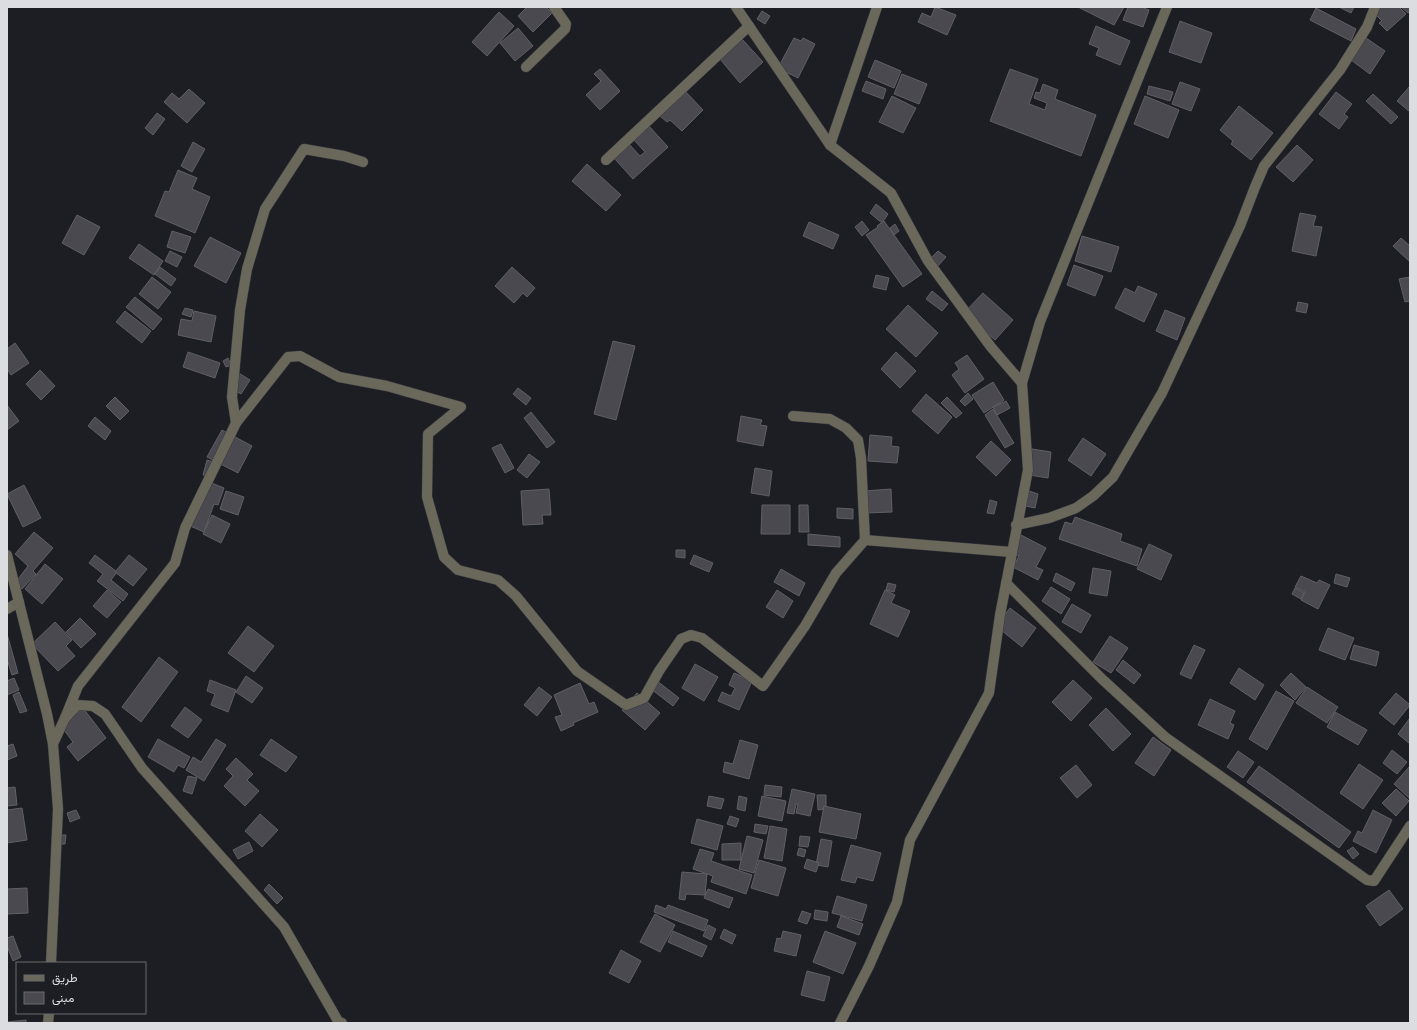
<svg xmlns="http://www.w3.org/2000/svg" width="1417" height="1030" font-family="'PT Serif',Vazirmatn,serif">
<style>
.building{fill:#4a4950;stroke:#605f66}
.lines{fill:none;stroke-linecap:round;stroke-linejoin:round}
.minor-casing{stroke:#38393e;stroke-width:11}
.minor{stroke:#6a675b;stroke-width:10}
</style>
<rect width="100%" height="100%" fill="#1d1e23"/>
<!-- building -->
<g class="building">
<polygon points="527,7 546,7 552,13 533,32 518,16"/>
<polygon points="935,7 956,15 947,35 918,22 922,13 931,17"/>
<polygon points="1078,7 1124,7 1114,25"/>
<polygon points="1128,7 1141,7 1149,10 1143,27 1123,20"/>
<polygon points="1339,7 1354,7 1351,13"/>
<polygon points="1378,7 1399,7 1406,14 1387,31 1379,23 1382,21 1373,12"/>
<polygon points="1401,7 1410,7 1410,11 1408,13"/>
<polygon points="1316,8 1356,29 1351,41 1310,20"/>
<polygon points="762,11 770,16 765,24 757,19"/>
<polygon points="499,12 514,26 487,56 472,42"/>
<polygon points="1180,21 1212,33 1201,63 1169,52"/>
<polygon points="1096,26 1130,41 1120,65 1096,55 1099,48 1089,44"/>
<polygon points="518,28 533,46 515,61 500,43"/>
<polygon points="794,38 801,41 803,38 815,44 798,78 778,68"/>
<polygon points="1366,38 1385,51 1370,74 1351,60"/>
<polygon points="742,39 763,62 740,83 720,59"/>
<polygon points="875,60 901,71 894,88 868,77"/>
<polygon points="600,69 620,91 600,110 586,95 601,81 594,74"/>
<polygon points="1010,69 1038,79 1029,104 1045,110 1047,103 1034,98 1036,92 1040,93 1043,84 1058,90 1055,99 1096,115 1081,156 990,121"/>
<polygon points="902,74 927,84 919,104 894,94"/>
<polygon points="866,81 886,89 883,99 862,91"/>
<polygon points="1180,82 1200,89 1191,111 1172,104"/>
<polygon points="1149,86 1173,92 1170,101 1147,94"/>
<polygon points="1410,86 1410,112 1397,101"/>
<polygon points="189,89 205,103 187,123 164,102 172,93 179,99"/>
<polygon points="684,90 703,110 682,131 670,120 667,122 660,116"/>
<polygon points="1336,92 1352,104 1344,114 1348,117 1339,129 1319,114"/>
<polygon points="1373,94 1398,117 1391,124 1366,101"/>
<polygon points="892,96 916,108 903,133 879,122"/>
<polygon points="1145,96 1179,110 1168,138 1134,124"/>
<polygon points="1239,106 1273,133 1251,160 1231,144 1233,141 1220,130"/>
<polygon points="157,113 165,119 153,135 145,128"/>
<polygon points="649,126 668,147 633,179 614,158 629,144 640,156 645,152 634,140"/>
<polygon points="193,142 205,149 192,172 181,166"/>
<polygon points="1297,145 1313,160 1293,182 1276,167"/>
<polygon points="587,164 621,195 606,211 572,181"/>
<polygon points="178,170 197,178 192,189 210,197 195,233 155,216 165,191 169,192"/>
<polygon points="876,204 888,214 882,223 870,213"/>
<polygon points="1300,213 1316,216 1313,226 1322,227 1316,256 1292,251"/>
<polygon points="77,215 100,227 84,255 62,243"/>
<polygon points="862,221 869,230 862,236 855,227"/>
<polygon points="884,221 922,274 903,287 866,235 878,227 877,226"/>
<polygon points="809,222 839,235 833,249 803,236"/>
<polygon points="895,224 899,231 894,235 890,228"/>
<polygon points="172,231 191,237 185,253 167,247"/>
<polygon points="1082,236 1119,247 1111,272 1075,261"/>
<polygon points="210,237 241,253 226,283 194,266"/>
<polygon points="1401,238 1410,246 1410,262 1393,246"/>
<polygon points="139,244 163,261 154,275 129,258"/>
<polygon points="170,251 182,257 177,267 165,261"/>
<polygon points="938,251 946,257 937,267 929,260"/>
<polygon points="1074,265 1103,276 1095,296 1067,285"/>
<polygon points="160,267 176,279 171,286 155,274"/>
<polygon points="512,267 535,288 527,297 523,293 514,303 495,286"/>
<polygon points="876,275 889,278 886,290 873,287"/>
<polygon points="152,277 171,292 158,309 139,294"/>
<polygon points="1410,277 1410,301 1405,302 1399,279"/>
<polygon points="1138,286 1157,294 1144,322 1115,308 1125,288 1135,293"/>
<polygon points="932,291 948,304 942,311 926,299"/>
<polygon points="983,293 1013,320 995,340 964,313"/>
<polygon points="135,297 162,319 153,330 126,307"/>
<polygon points="1298,302 1308,304 1306,313 1296,311"/>
<polygon points="908,305 938,333 916,357 886,329"/>
<polygon points="185,308 193,310 191,317 182,314"/>
<polygon points="1165,310 1185,318 1177,340 1156,331"/>
<polygon points="125,311 151,331 142,343 116,322"/>
<polygon points="194,311 216,316 211,342 178,335 181,319 192,321"/>
<polygon points="613,341 635,346 616,420 594,414"/>
<polygon points="15,343 29,363 11,375 7,369 7,349"/>
<polygon points="188,352 220,363 215,378 183,367"/>
<polygon points="896,352 916,371 900,388 881,369"/>
<polygon points="967,355 984,379 965,393 952,375 959,369 955,363"/>
<polygon points="228,358 231,365 226,367 223,361"/>
<polygon points="40,370 55,386 41,400 26,384"/>
<polygon points="237,372 250,380 241,394 228,386"/>
<polygon points="993,382 1004,400 984,413 972,395"/>
<polygon points="518,388 531,398 526,405 513,394"/>
<polygon points="968,393 973,399 965,406 960,401"/>
<polygon points="926,394 952,417 938,434 912,411"/>
<polygon points="115,397 129,411 120,420 106,406"/>
<polygon points="947,397 962,413 956,418 941,403"/>
<polygon points="1006,401 1010,408 997,415 993,407"/>
<polygon points="7,405 19,421 7,430"/>
<polygon points="993,409 1014,443 1005,448 985,415"/>
<polygon points="531,412 555,442 547,448 524,418"/>
<polygon points="741,416 762,420 760,425 767,426 763,446 737,441"/>
<polygon points="95,417 111,431 105,440 88,426"/>
<polygon points="222,430 252,446 238,473 207,457"/>
<polygon points="870,435 892,437 891,446 899,447 897,463 868,461"/>
<polygon points="1083,438 1106,454 1091,476 1068,460"/>
<polygon points="991,441 1011,460 996,476 976,457"/>
<polygon points="501,444 514,468 505,473 492,448"/>
<polygon points="1032,449 1051,452 1048,478 1029,475"/>
<polygon points="529,454 540,462 527,478 517,470"/>
<polygon points="207,460 217,463 214,478 203,475"/>
<polygon points="755,468 772,471 769,496 751,493"/>
<polygon points="204,480 224,488 218,505 214,504 204,532 188,525"/>
<polygon points="24,485 41,518 23,527 7,494"/>
<polygon points="549,489 551,515 542,515 543,524 523,525 521,491"/>
<polygon points="891,489 892,512 866,513 865,491"/>
<polygon points="226,491 244,497 238,515 220,509"/>
<polygon points="1029,491 1038,494 1035,508 1026,506"/>
<polygon points="990,500 997,502 994,514 987,513"/>
<polygon points="762,505 790,505 790,534 761,534"/>
<polygon points="799,505 808,505 809,532 799,532"/>
<polygon points="837,508 853,509 853,519 837,518"/>
<polygon points="212,515 230,524 221,543 203,534"/>
<polygon points="1075,517 1122,534 1120,541 1142,549 1137,566 1059,539 1065,522 1072,524"/>
<polygon points="34,532 53,548 33,571 36,574 22,589 15,583 28,566 15,554"/>
<polygon points="808,534 840,537 840,547 808,545"/>
<polygon points="1021,535 1046,548 1036,567 1043,570 1038,580 1013,567 1019,556 1012,553"/>
<polygon points="1149,544 1172,555 1161,580 1137,569"/>
<polygon points="676,550 685,550 685,558 676,557"/>
<polygon points="95,555 117,572 111,580 128,594 123,601 97,581 103,574 89,563"/>
<polygon points="129,555 147,569 133,586 115,572"/>
<polygon points="694,555 713,563 709,572 690,564"/>
<polygon points="45,564 63,579 42,604 25,589"/>
<polygon points="1093,568 1111,571 1107,596 1089,593"/>
<polygon points="781,569 805,583 799,596 774,582"/>
<polygon points="1056,573 1075,583 1071,591 1053,581"/>
<polygon points="1336,574 1350,578 1347,587 1334,583"/>
<polygon points="1301,576 1317,583 1319,580 1330,585 1318,609 1301,600 1305,592 1295,587"/>
<polygon points="888,583 896,585 894,592 886,590"/>
<polygon points="1051,587 1070,599 1061,614 1042,601"/>
<polygon points="1295,588 1304,593 1301,599 1292,594"/>
<polygon points="107,590 121,602 107,618 93,606"/>
<polygon points="777,590 793,601 783,618 766,607"/>
<polygon points="885,590 895,595 891,603 910,611 898,637 870,624"/>
<polygon points="1072,604 1091,615 1081,633 1062,622"/>
<polygon points="1010,608 1036,628 1022,647 996,626"/>
<polygon points="80,618 96,634 81,648 66,632"/>
<polygon points="55,622 72,640 66,646 75,656 58,671 32,644"/>
<polygon points="248,626 274,646 254,672 228,653"/>
<polygon points="1328,628 1354,638 1345,660 1319,650"/>
<polygon points="7,634 18,673 12,675 7,659"/>
<polygon points="1110,636 1128,648 1111,673 1093,662"/>
<polygon points="1194,645 1205,650 1191,679 1180,674"/>
<polygon points="1354,645 1379,652 1376,666 1350,659"/>
<polygon points="159,657 178,672 141,722 122,707"/>
<polygon points="1123,660 1141,675 1134,684 1116,670"/>
<polygon points="695,664 718,677 704,701 682,688"/>
<polygon points="1239,668 1264,685 1255,700 1230,683"/>
<polygon points="734,673 752,681 739,710 718,701 722,692 731,696 735,688 729,685"/>
<polygon points="1291,673 1306,687 1295,700 1280,685"/>
<polygon points="246,676 263,688 252,703 236,692"/>
<polygon points="652,677 679,698 673,706 646,685"/>
<polygon points="14,678 19,690 7,695 7,681"/>
<polygon points="210,680 236,690 228,712 211,705 215,694 207,691"/>
<polygon points="1073,680 1092,698 1071,721 1052,702"/>
<polygon points="580,683 589,704 594,702 598,712 573,723 574,725 561,731 555,717 562,715 554,695"/>
<polygon points="539,687 552,697 537,716 524,705"/>
<polygon points="1307,687 1338,707 1327,723 1296,703"/>
<polygon points="1276,691 1294,701 1267,750 1249,739"/>
<polygon points="19,692 27,711 20,713 13,695"/>
<polygon points="637,693 660,713 645,730 622,710"/>
<polygon points="1396,693 1410,705 1394,725 1379,713"/>
<polygon points="1210,699 1235,711 1230,723 1234,725 1228,739 1198,725"/>
<polygon points="185,707 202,720 188,738 171,726"/>
<polygon points="83,708 106,738 78,761 67,747 73,742 61,726"/>
<polygon points="1106,708 1131,734 1113,751 1089,725"/>
<polygon points="1335,712 1367,730 1358,745 1327,727"/>
<polygon points="1410,718 1410,744 1398,734"/>
<polygon points="1153,737 1171,750 1154,776 1135,763"/>
<polygon points="158,739 190,757 184,768 178,765 174,772 148,757"/>
<polygon points="216,739 226,745 204,781 186,770 193,757 201,762"/>
<polygon points="271,739 297,757 286,772 260,755"/>
<polygon points="740,740 758,745 749,779 723,772 725,762 733,764"/>
<polygon points="13,744 17,756 7,760 7,746"/>
<polygon points="1392,750 1407,762 1397,774 1383,763"/>
<polygon points="1238,751 1254,762 1243,778 1227,767"/>
<polygon points="236,758 253,774 247,780 259,791 245,806 224,786 233,776 226,769"/>
<polygon points="1359,764 1383,780 1363,809 1340,793"/>
<polygon points="1076,765 1092,785 1077,798 1060,778"/>
<polygon points="1259,766 1351,832 1339,848 1247,782"/>
<polygon points="1410,766 1410,797 1409,798 1394,784"/>
<polygon points="188,776 197,778 192,794 183,791"/>
<polygon points="765,785 782,787 781,797 764,795"/>
<polygon points="15,787 17,805 7,806 7,788"/>
<polygon points="792,789 815,794 810,816 796,813 798,804 796,804 794,814 787,813"/>
<polygon points="1396,789 1409,801 1396,816 1382,803"/>
<polygon points="817,795 826,795 826,809 818,810"/>
<polygon points="709,796 724,799 721,809 707,806"/>
<polygon points="739,796 747,798 745,811 737,809"/>
<polygon points="762,796 786,801 782,821 758,816"/>
<polygon points="824,806 861,814 856,839 819,832"/>
<polygon points="22,808 27,840 7,843 7,810"/>
<polygon points="76,810 80,818 70,822 67,813"/>
<polygon points="1373,810 1392,820 1376,853 1353,841 1358,831 1362,833"/>
<polygon points="260,814 278,830 262,847 245,831"/>
<polygon points="730,816 739,819 736,827 727,824"/>
<polygon points="697,819 723,826 717,850 691,843"/>
<polygon points="755,824 768,826 766,834 754,832"/>
<polygon points="770,826 787,829 782,861 764,858"/>
<polygon points="58,835 66,835 65,844 58,844"/>
<polygon points="747,836 763,840 754,873 739,869"/>
<polygon points="800,836 810,837 808,847 799,846"/>
<polygon points="821,839 832,841 828,867 816,865"/>
<polygon points="249,842 253,851 238,859 233,850"/>
<polygon points="741,843 741,860 722,860 722,844"/>
<polygon points="851,845 881,853 873,881 857,877 855,883 841,880"/>
<polygon points="1353,847 1359,854 1353,859 1347,851"/>
<polygon points="799,848 806,850 804,857 797,855"/>
<polygon points="700,849 714,853 711,861 752,875 746,894 711,882 713,876 693,869"/>
<polygon points="807,859 819,863 816,872 804,868"/>
<polygon points="759,860 786,868 778,896 751,888"/>
<polygon points="682,872 707,874 705,895 686,894 685,900 679,899"/>
<polygon points="269,884 283,898 277,904 264,890"/>
<polygon points="27,888 28,913 7,914 7,889"/>
<polygon points="708,889 733,898 729,908 704,898"/>
<polygon points="1389,890 1403,909 1380,926 1366,906"/>
<polygon points="837,896 867,905 862,921 832,913"/>
<polygon points="656,905 666,909 668,905 708,920 704,931 654,912"/>
<polygon points="815,910 828,912 827,921 814,919"/>
<polygon points="802,911 811,914 807,924 798,921"/>
<polygon points="655,914 675,925 660,952 640,942"/>
<polygon points="841,916 863,924 859,935 837,927"/>
<polygon points="708,925 716,929 711,940 703,936"/>
<polygon points="724,929 736,935 732,944 720,938"/>
<polygon points="673,931 707,946 702,957 668,942"/>
<polygon points="783,931 801,935 796,956 774,951 777,938 781,939"/>
<polygon points="825,931 856,943 843,974 813,962"/>
<polygon points="13,936 21,957 13,961 7,946 7,938"/>
<polygon points="621,950 641,961 629,983 609,973"/>
<polygon points="807,971 830,977 824,1001 801,995"/>
<polygon points="26,1020 26,1023 7,1023 7,1022"/>
</g>
<g class="lines">
<!-- minor casing -->
<g class="minor-casing">
<g id="minor">
<polyline points="736,7 830,145 891,193 928,261 991,347 1022,383"/>
<polyline points="526,67 565,29 566,24 554,7"/>
<polyline points="830,145 877,7"/>
<polyline points="606,160 749,26"/>
<polyline points="793,416 830,419 846,428 858,440 861,458 865,540"/>
<polyline points="236,423 288,357 300,356 339,377 387,386 461,407 428,434 427,497 444,557 458,570 498,580 516,596 577,671 626,705 644,698 659,671 681,639 691,635 702,638 763,686 805,626 836,573 865,540 1011,552"/>
<polyline points="1016,525 1049,518 1076,508 1093,496 1113,477 1162,393 1240,226 1255,187 1264,166 1340,70 1367,27 1375,7"/>
<polyline points="7,555 47,714 53,744 58,809 51,963"/>
<polyline points="1006,583 1102,679 1165,737 1367,880 1374,881 1410,826"/>
<polyline points="7,609 19,602"/>
<polyline points="65,718 78,686 175,563 185,528 236,423 232,397 240,310 247,269 265,209 304,149 344,156 363,162"/>
<polyline points="53,744 65,718 77,705 93,706 105,714 142,768 284,927 338,1021 342,1023"/>
<polyline points="48,1023 49,1013"/>
<polyline points="840,1023 869,966 897,902 910,840 989,693 1000,615 1028,470 1022,383 1040,322 1167,7"/>
</g>
</g>
<!-- minor -->
<use href="#minor" class="minor"/>
</g>
<!-- border -->
<rect width="1417" height="1030" fill="none" stroke="#dcdde1" stroke-width="16"/>
<!-- legend -->
<rect x="16" y="962" width="130" height="52" fill="#1d1e23" stroke="#696a6f"/>
<rect x="24" y="975" width="20" height="6" fill="#6a675b" stroke="#696a6f"/>
<text x="52" y="982" font-size="12" fill="#dcdde1">طريق</text>
<rect x="24" y="992" width="20" height="12" fill="#4a4950" stroke="#696a6f"/>
<text x="52" y="1002" font-size="12" fill="#dcdde1">مبنى</text>
</svg>
